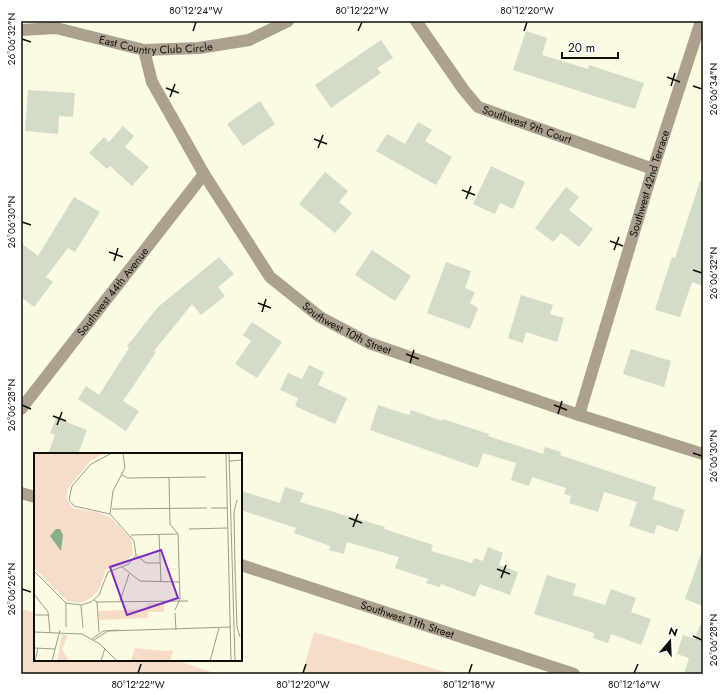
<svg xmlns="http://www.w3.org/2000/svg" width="724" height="695" font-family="Jost,sans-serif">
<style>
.green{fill:#f7ddc7}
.building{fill:#d3dcc6}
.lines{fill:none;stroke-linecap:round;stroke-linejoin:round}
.minor{stroke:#aca18e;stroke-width:12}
.ticks{fill:none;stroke:#0f0e07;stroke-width:1.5}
.labels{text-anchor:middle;stroke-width:3;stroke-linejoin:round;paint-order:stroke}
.street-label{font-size:11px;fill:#0f0e07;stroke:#fff}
.inset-road{fill:none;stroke:#9d9c8a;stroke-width:1}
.view{fill:#7b2cbf;fill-opacity:0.15;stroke:#7b2cbf;stroke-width:2}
.inset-edge{fill:none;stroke:#0f0e07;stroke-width:2}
.neatline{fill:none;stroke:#0f0e07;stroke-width:1.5}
.ticks-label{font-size:10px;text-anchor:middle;fill:#0f0e07}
</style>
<rect width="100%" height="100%" fill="#fbfae2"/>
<!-- green -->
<g class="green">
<polygon points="21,609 35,613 35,660 175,660 217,674 21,674"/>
<polygon points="314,632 452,674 302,674"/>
</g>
<!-- building -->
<g class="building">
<polygon points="526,31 547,38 542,55 588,69 589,65 644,83 635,109 513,70"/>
<polygon points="381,40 393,58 377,68 381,73 331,108 315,85"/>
<polygon points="28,90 75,93 73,117 59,116 58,134 25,131"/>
<polygon points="260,101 275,124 243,146 227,124"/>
<polygon points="418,122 432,130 425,141 452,157 436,185 376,151 387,134 405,144"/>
<polygon points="123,126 134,136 125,147 149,167 132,186 110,166 107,169 89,153 104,137 109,142"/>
<polygon points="491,166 525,182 513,209 500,203 495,214 473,204"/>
<polygon points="325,172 348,191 339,202 352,213 335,233 299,204"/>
<polygon points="700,181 703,182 703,286 692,282 680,317 655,310 672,257 675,258"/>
<polygon points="566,187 579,197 569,210 593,229 579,247 561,233 553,242 535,228"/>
<polygon points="74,197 100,212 75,252 68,248 46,277 53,282 34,307 21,297 21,243 38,256"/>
<polygon points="372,250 411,276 395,301 355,275"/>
<polygon points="219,257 234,274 218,287 225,296 201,315 192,304 154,351 156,352 123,401 139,411 126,431 78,399 86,386 99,395 129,348 127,346 158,307"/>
<polygon points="446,262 471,271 465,288 475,292 470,303 478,308 470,329 427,313"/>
<polygon points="521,295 553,305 550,314 564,318 557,342 526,332 523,343 508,338"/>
<polygon points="252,322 282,342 257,378 235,364 251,341 243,335"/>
<polygon points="631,349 671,361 664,387 623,374"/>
<polygon points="309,365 324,372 318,385 347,398 335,424 295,406 298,398 280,390 288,373 302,379"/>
<polygon points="378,405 409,415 411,410 442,421 443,419 489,434 488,436 543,454 545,447 561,452 560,455 656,487 653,499 685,510 678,532 657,525 654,534 629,526 637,502 604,492 598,512 569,503 571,496 564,494 566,488 532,477 529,486 511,480 516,463 483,453 478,468 370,430"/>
<polygon points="56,418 87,430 78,454 48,454 55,435 50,433"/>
<polygon points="285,487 304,493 300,502 385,527 384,529 433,545 431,551 472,563 474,558 483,561 488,547 503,553 499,565 518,572 510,595 480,584 475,597 441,584 440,587 426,583 428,579 395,568 399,557 347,542 344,554 329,550 330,546 294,533 296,528 241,510 241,491 280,503"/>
<polygon points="701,554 703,554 703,606 685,599"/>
<polygon points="547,575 576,584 573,595 605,605 611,589 636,598 631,612 651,619 641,645 611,634 608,643 593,638 594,633 534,614"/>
<polygon points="700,625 703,625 703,674 684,674 689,658 677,654 683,635 695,639"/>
</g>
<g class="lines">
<!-- minor -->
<g class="minor">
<path id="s1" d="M416 21 463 89 478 107 653 169"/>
<path id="s2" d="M21 30 56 28 144 50 199 48 249 40 288 21"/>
<path id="s3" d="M144 50 152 82 204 174 270 277 320 317 369 343 579 415 703 454"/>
<path id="s4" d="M21 409 204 174"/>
<path id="s5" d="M579 415 653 169 701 21"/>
<polyline points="21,493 35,497"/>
<path id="s6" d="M241 565 574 674"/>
</g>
</g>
<!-- ticks -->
<path class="ticks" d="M193 31 196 22M358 31 362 22M524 31 527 22M22 39 31 42M667 77 680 82M671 86 675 73M693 86 702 89M166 88 179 93M170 97 175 84M314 139 327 144M318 148 323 135M462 190 475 195M466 199 471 186M22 222 31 225M610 241 623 246M614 250 619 237M109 252 123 257M114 261 118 248M693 270 702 273M258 303 271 308M262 312 266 299M406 354 419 359M410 363 414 350M22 405 31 409M554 405 567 410M558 414 562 401M53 416 66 421M57 425 62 412M693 453 702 456M349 518 362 523M353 527 358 514M497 569 510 574M501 578 506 565M22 589 31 592M693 636 702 640M138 673 141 664M303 673 306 664M469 673 472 664M634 673 638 664"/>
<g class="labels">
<!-- street labels -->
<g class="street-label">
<text dy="4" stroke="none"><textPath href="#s2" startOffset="137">East Country Club Circle</textPath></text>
<text dy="4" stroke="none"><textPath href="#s1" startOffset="158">Southwest 9th Court</textPath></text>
<text dy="4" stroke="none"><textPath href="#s5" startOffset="242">Southwest 42nd Terrace</textPath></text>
<text dy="4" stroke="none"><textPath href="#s4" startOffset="149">Southwest 44th Avenue</textPath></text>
<text dy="4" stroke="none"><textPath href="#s3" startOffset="354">Southwest 10th Street</textPath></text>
<text dy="4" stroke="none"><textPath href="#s6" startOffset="175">Southwest 11th Street</textPath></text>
</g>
</g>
<!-- overview -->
<g transform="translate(34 453)">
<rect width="208" height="208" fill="#fbfae2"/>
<path d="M70 0 57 8 41 26 34 36 32 45 38 55 62 59 76 64 97 86 99 101 88 112 72 116 66 135 57 145 46 150 33 148 0 114V1ZM113 150H130V159H114V165L65 167 64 158 113 156ZM28 181 34 182 28 196 35 208H23ZM101 195 130 198 139 197 136 208H97Z" fill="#f7ddc7"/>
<path d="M22 76H26L29 82 27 98 16 83Z" fill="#89ae8a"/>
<path class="inset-road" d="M192 0 197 208M195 0 201 208M195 8 208 7M88 22 94 25 172 24M135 24 136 71 144 81 146 146 141 157M203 47 200 59 201 115 203 174 206 184M177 55H193M78 56 173 55M76 61 79 38 91 15 89 0M155 76 194 75M125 81 127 129M97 82 144 81M102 102 112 110H126M88 114 106 128 146 129M0 118 32 150 47 152 57 149 65 142 74 119 95 111 102 102 100 88 76 61 40 53 35 47 38 33 57 11 78 0M0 141 14 159 16 179M60 147 63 149 154 148M86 148 95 121M63 149 65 179M32 150V174M47 152 49 175M141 160 142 177M0 162H15M0 179 48 181 66 191 83 208M58 186 69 178 85 177M60 187 74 178 197 174M0 195 21 196M1 208 4 195M18 208 26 177M67 208 71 195M176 208 185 175"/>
<path class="view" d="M127 97 144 145 93 162 76 114Z"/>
<rect width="208" height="208" class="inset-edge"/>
</g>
<!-- border -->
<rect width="724" height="695" fill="none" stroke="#ffffff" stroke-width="44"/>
<!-- north arrow -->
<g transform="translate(670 641) rotate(19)" stroke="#ffffff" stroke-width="3" paint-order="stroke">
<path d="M0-3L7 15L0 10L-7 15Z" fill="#0f0e07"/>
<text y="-6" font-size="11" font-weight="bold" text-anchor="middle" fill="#0f0e07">N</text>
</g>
<!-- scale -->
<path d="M562 52v6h56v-6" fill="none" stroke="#0f0e07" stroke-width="2"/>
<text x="568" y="52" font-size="12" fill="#0f0e07" stroke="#ffffff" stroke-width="3" paint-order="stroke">20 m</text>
<rect x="22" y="22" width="680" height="651" class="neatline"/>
<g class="ticks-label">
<text x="196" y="14">80°12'24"W</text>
<text x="362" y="14">80°12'22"W</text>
<text x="527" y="14">80°12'20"W</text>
<text transform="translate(11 39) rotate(-90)" y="4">26°06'32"N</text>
<text transform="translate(713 89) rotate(-90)" y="4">26°06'34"N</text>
<text transform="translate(11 222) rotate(-90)" y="4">26°06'30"N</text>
<text transform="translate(713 273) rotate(-90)" y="4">26°06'32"N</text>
<text transform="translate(11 405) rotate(-90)" y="4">26°06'28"N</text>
<text transform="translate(713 456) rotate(-90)" y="4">26°06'30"N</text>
<text transform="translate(11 589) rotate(-90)" y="4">26°06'26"N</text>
<text transform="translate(713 640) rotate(-90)" y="4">26°06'28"N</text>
<text x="138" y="688">80°12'22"W</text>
<text x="303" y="688">80°12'20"W</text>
<text x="469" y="688">80°12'18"W</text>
<text x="634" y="688">80°12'16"W</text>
</g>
</svg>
